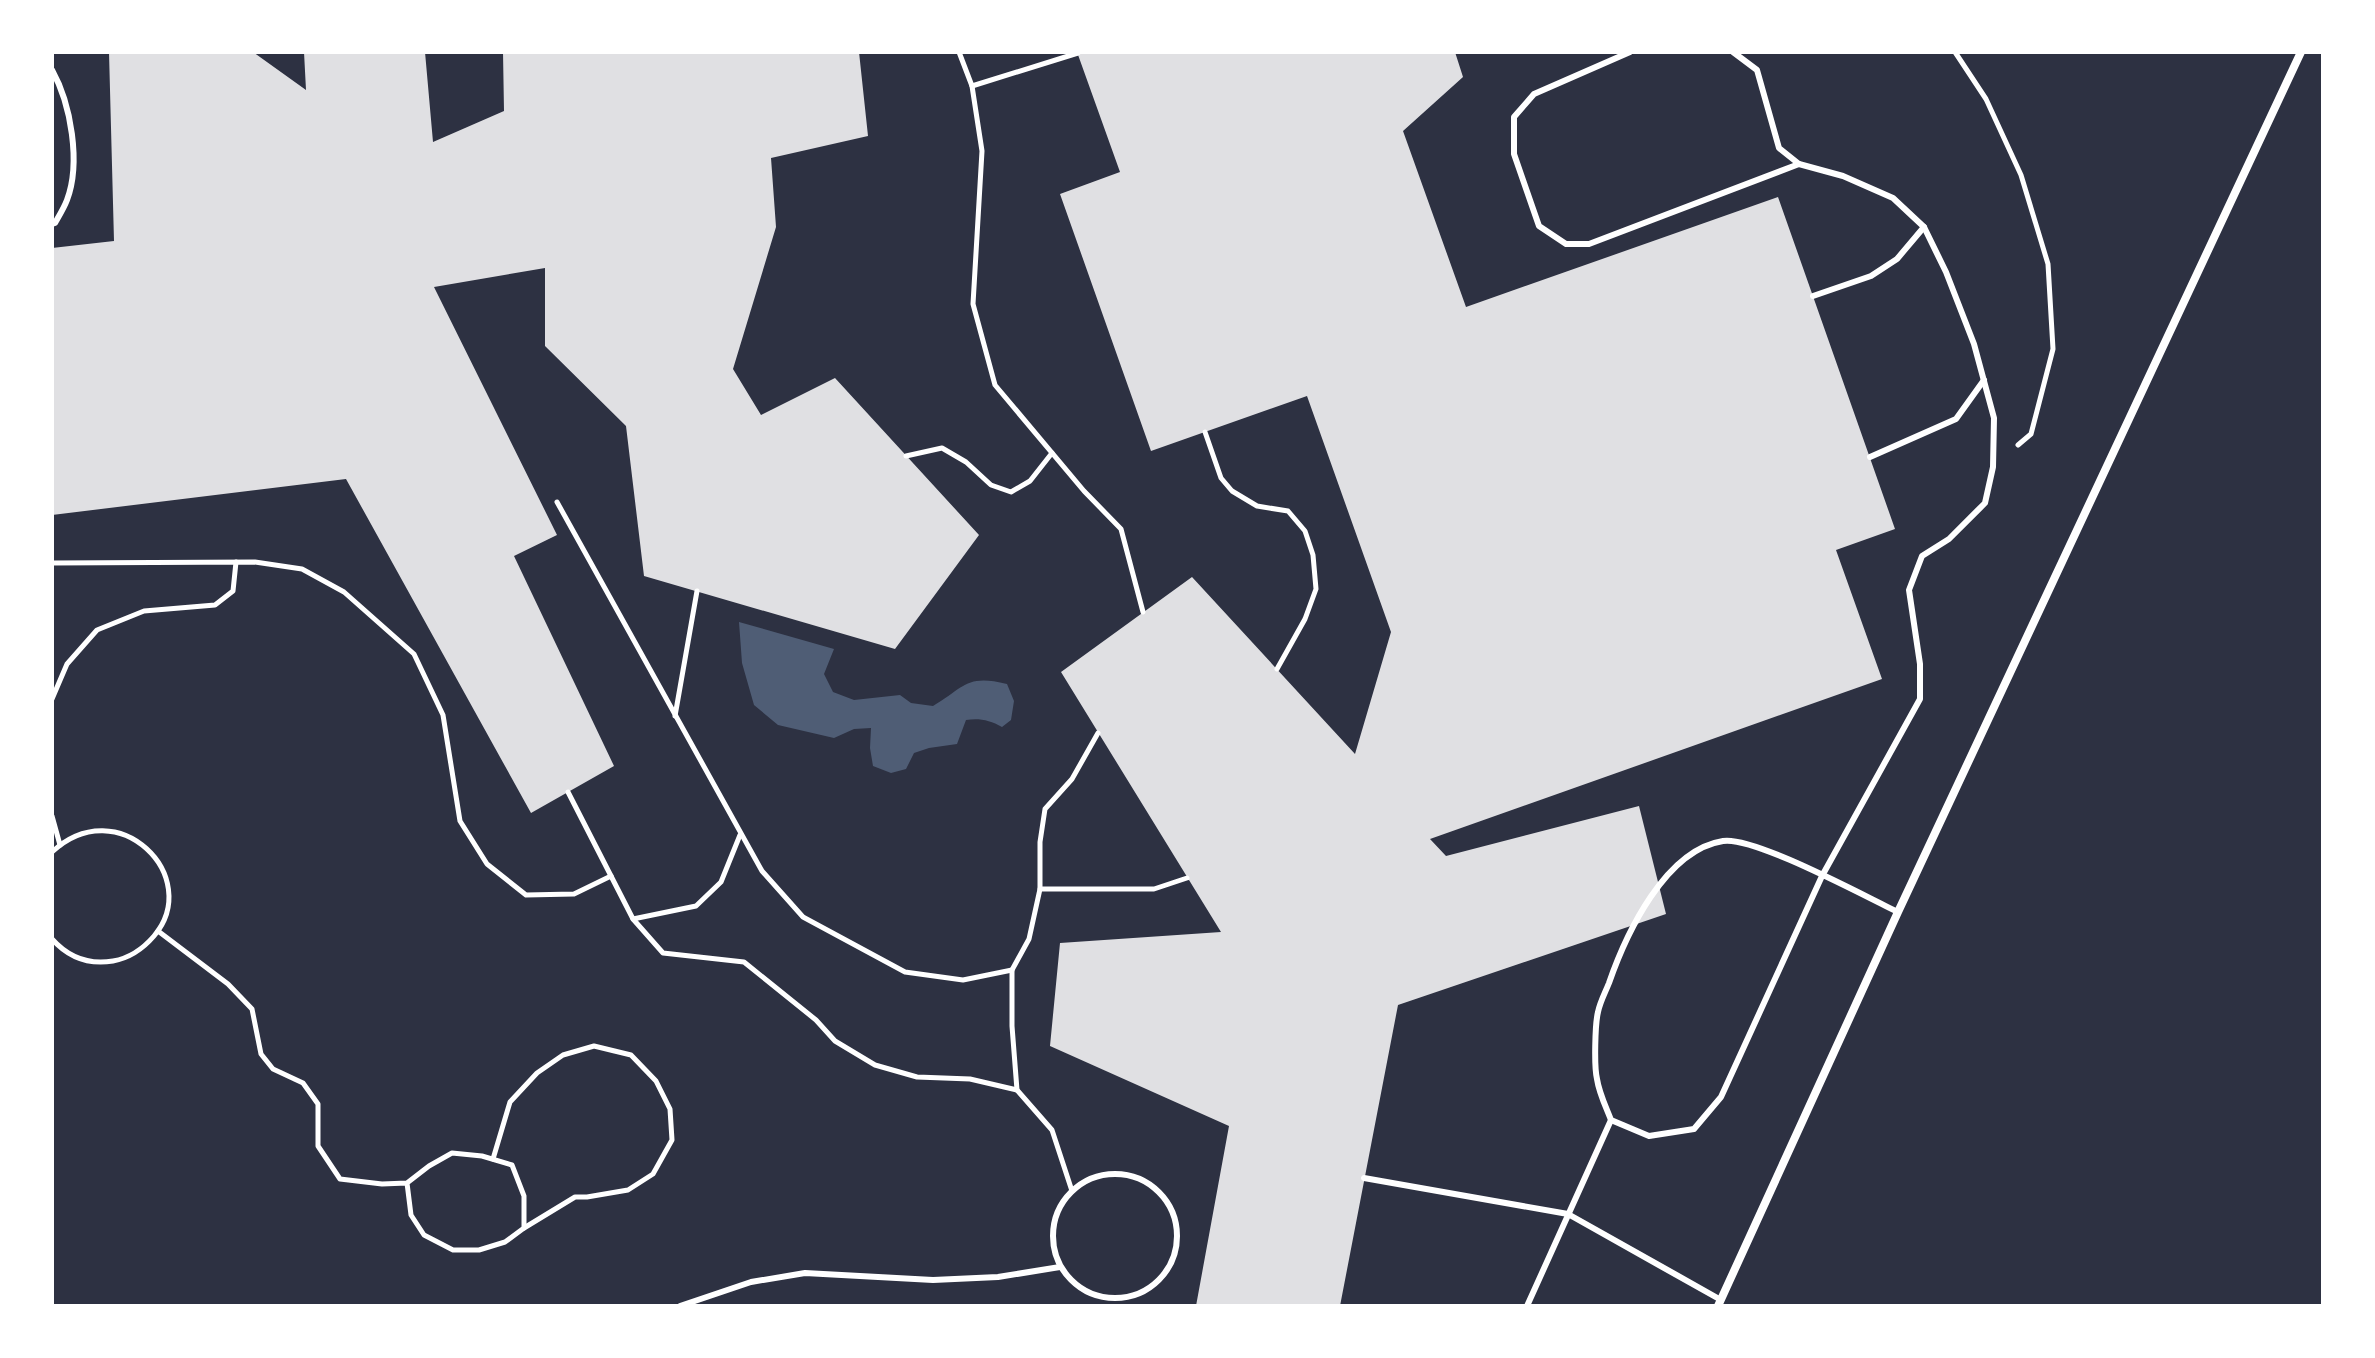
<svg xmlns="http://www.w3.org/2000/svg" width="2375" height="1358" font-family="Manrope,sans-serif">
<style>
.water{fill:#4f5d75}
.building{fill:#e0e0e3}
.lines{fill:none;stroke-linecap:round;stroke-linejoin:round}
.path{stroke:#fff;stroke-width:5}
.service{stroke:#fff;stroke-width:6}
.minor{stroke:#fff;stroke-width:8}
</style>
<rect width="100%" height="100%" fill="#2d3142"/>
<!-- water -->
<path class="water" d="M739 622 834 649 824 674 833 692 854 700 900 695 911 703 933 706C965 687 966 674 1007 684L1014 701 1011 720 1002 727C990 720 979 718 966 720L957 744 929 748 914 753 906 769 891 773 873 766 870 748 871 728 854 729 834 738 778 725 754 705 742 663Z"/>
<!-- building -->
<g class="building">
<polygon points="109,52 253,52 306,90 304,52 425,52 433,142 504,111 503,52 859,52 868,136 771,158 776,227 733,369 761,415 835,378 979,535 895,649 644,576 626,426 545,346 545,268 434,287 557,535 514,556 614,766 531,813 346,479 52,515 52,248 114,241"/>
<polygon points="1077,52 1455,52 1463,77 1403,131 1466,307 1778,197 1895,529 1836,550 1882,679 1430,839 1446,856 1639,806 1666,914 1398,1005 1340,1306 1196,1306 1229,1126 1050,1046 1060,943 1221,932 1061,672 1192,577 1355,754 1391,632 1307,396 1151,451 1060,194 1120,172"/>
</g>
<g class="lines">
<!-- path -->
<g class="path">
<polyline points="959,52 972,86 982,151 973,304 995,385 1084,491 1121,529 1143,612"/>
<polyline points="1955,52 1986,99 2021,175 2048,264 2053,349 2031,434 2018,445"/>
<polyline points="972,86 1078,53"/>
<polyline points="1205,432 1221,478 1232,491 1257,506 1288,511 1305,531 1313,555 1316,589 1305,619 1277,669"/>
<polyline points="906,456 942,448 966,462 991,485 1011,492 1030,481 1052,453"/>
<polyline points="557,502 762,871 803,917 905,972 963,980 1012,970"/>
<polyline points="52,563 255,562 302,569 344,592 414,654 443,715 460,821 487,864 526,895 574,894 611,876 633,919 663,953 744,962 816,1020 835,1041 875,1065 917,1077 970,1079 1017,1090"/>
<polyline points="52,699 67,664 97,630 144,611 215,605 233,591 236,562"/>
<polyline points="675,716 697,591"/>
<polyline points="568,792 611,876"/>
<polyline points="52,816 60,845"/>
<path d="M52 852C118 790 204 877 154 936 142 950 130 958 113 961 89 965 68 957 52 939"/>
<polyline points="1040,889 1154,889 1187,878"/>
<polyline points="633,919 696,906 721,882 740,835"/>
<polyline points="158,931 228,984 252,1009 261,1054 273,1069 303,1083 318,1104 318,1146 340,1179 382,1184 407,1183 429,1166 452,1153 482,1156 512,1165 524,1196 524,1228 505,1242 479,1250 453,1250 424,1235 411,1215 407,1183"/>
<polyline points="493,1159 510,1102 537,1073 563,1055 594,1046 631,1055 656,1081 670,1109 672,1140 653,1174 628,1190 587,1197 575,1197 524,1228"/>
<polyline points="1072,1191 1052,1130 1017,1090 1012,1026 1012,970 1029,939 1040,889 1040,842 1045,809 1072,779 1098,733"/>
</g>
<!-- service -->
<g class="service">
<polyline points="1630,52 1534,94 1514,117 1514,154 1539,226 1566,244 1589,244 1799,164"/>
<path d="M1733 52 1757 70 1779 148 1799 164 1843 176 1893 198 1924 227 1946 272 1974 344 1994 418 1993 467 1985 503 1949 539 1922 556 1909 590 1920 664V699L1822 876 1721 1097 1694 1129 1649 1136 1611 1120C1606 1107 1599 1093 1597 1079 1594 1067 1595 1024 1598 1012 1600 1002 1605 993 1609 983 1626 934 1665 850 1723 841 1754 836 1864 896 1898 912"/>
<path d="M52 70C71 104 81 163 67 200 64 208 59 216 55 223L52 224"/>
<polyline points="1813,296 1871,276 1897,259 1924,227"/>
<polyline points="1870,457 1956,419 1984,380"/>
<circle cx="1115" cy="1236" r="62"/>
<polyline points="1364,1178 1568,1214 1721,1300"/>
<polyline points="680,1306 751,1282 805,1273 933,1280 998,1277 1060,1267"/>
<polyline points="1527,1306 1611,1120"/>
</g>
<!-- minor -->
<polyline class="minor" points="1718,1306 1898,912 2301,52"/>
</g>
<!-- border -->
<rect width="2375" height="1358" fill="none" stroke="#ffffff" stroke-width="108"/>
</svg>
